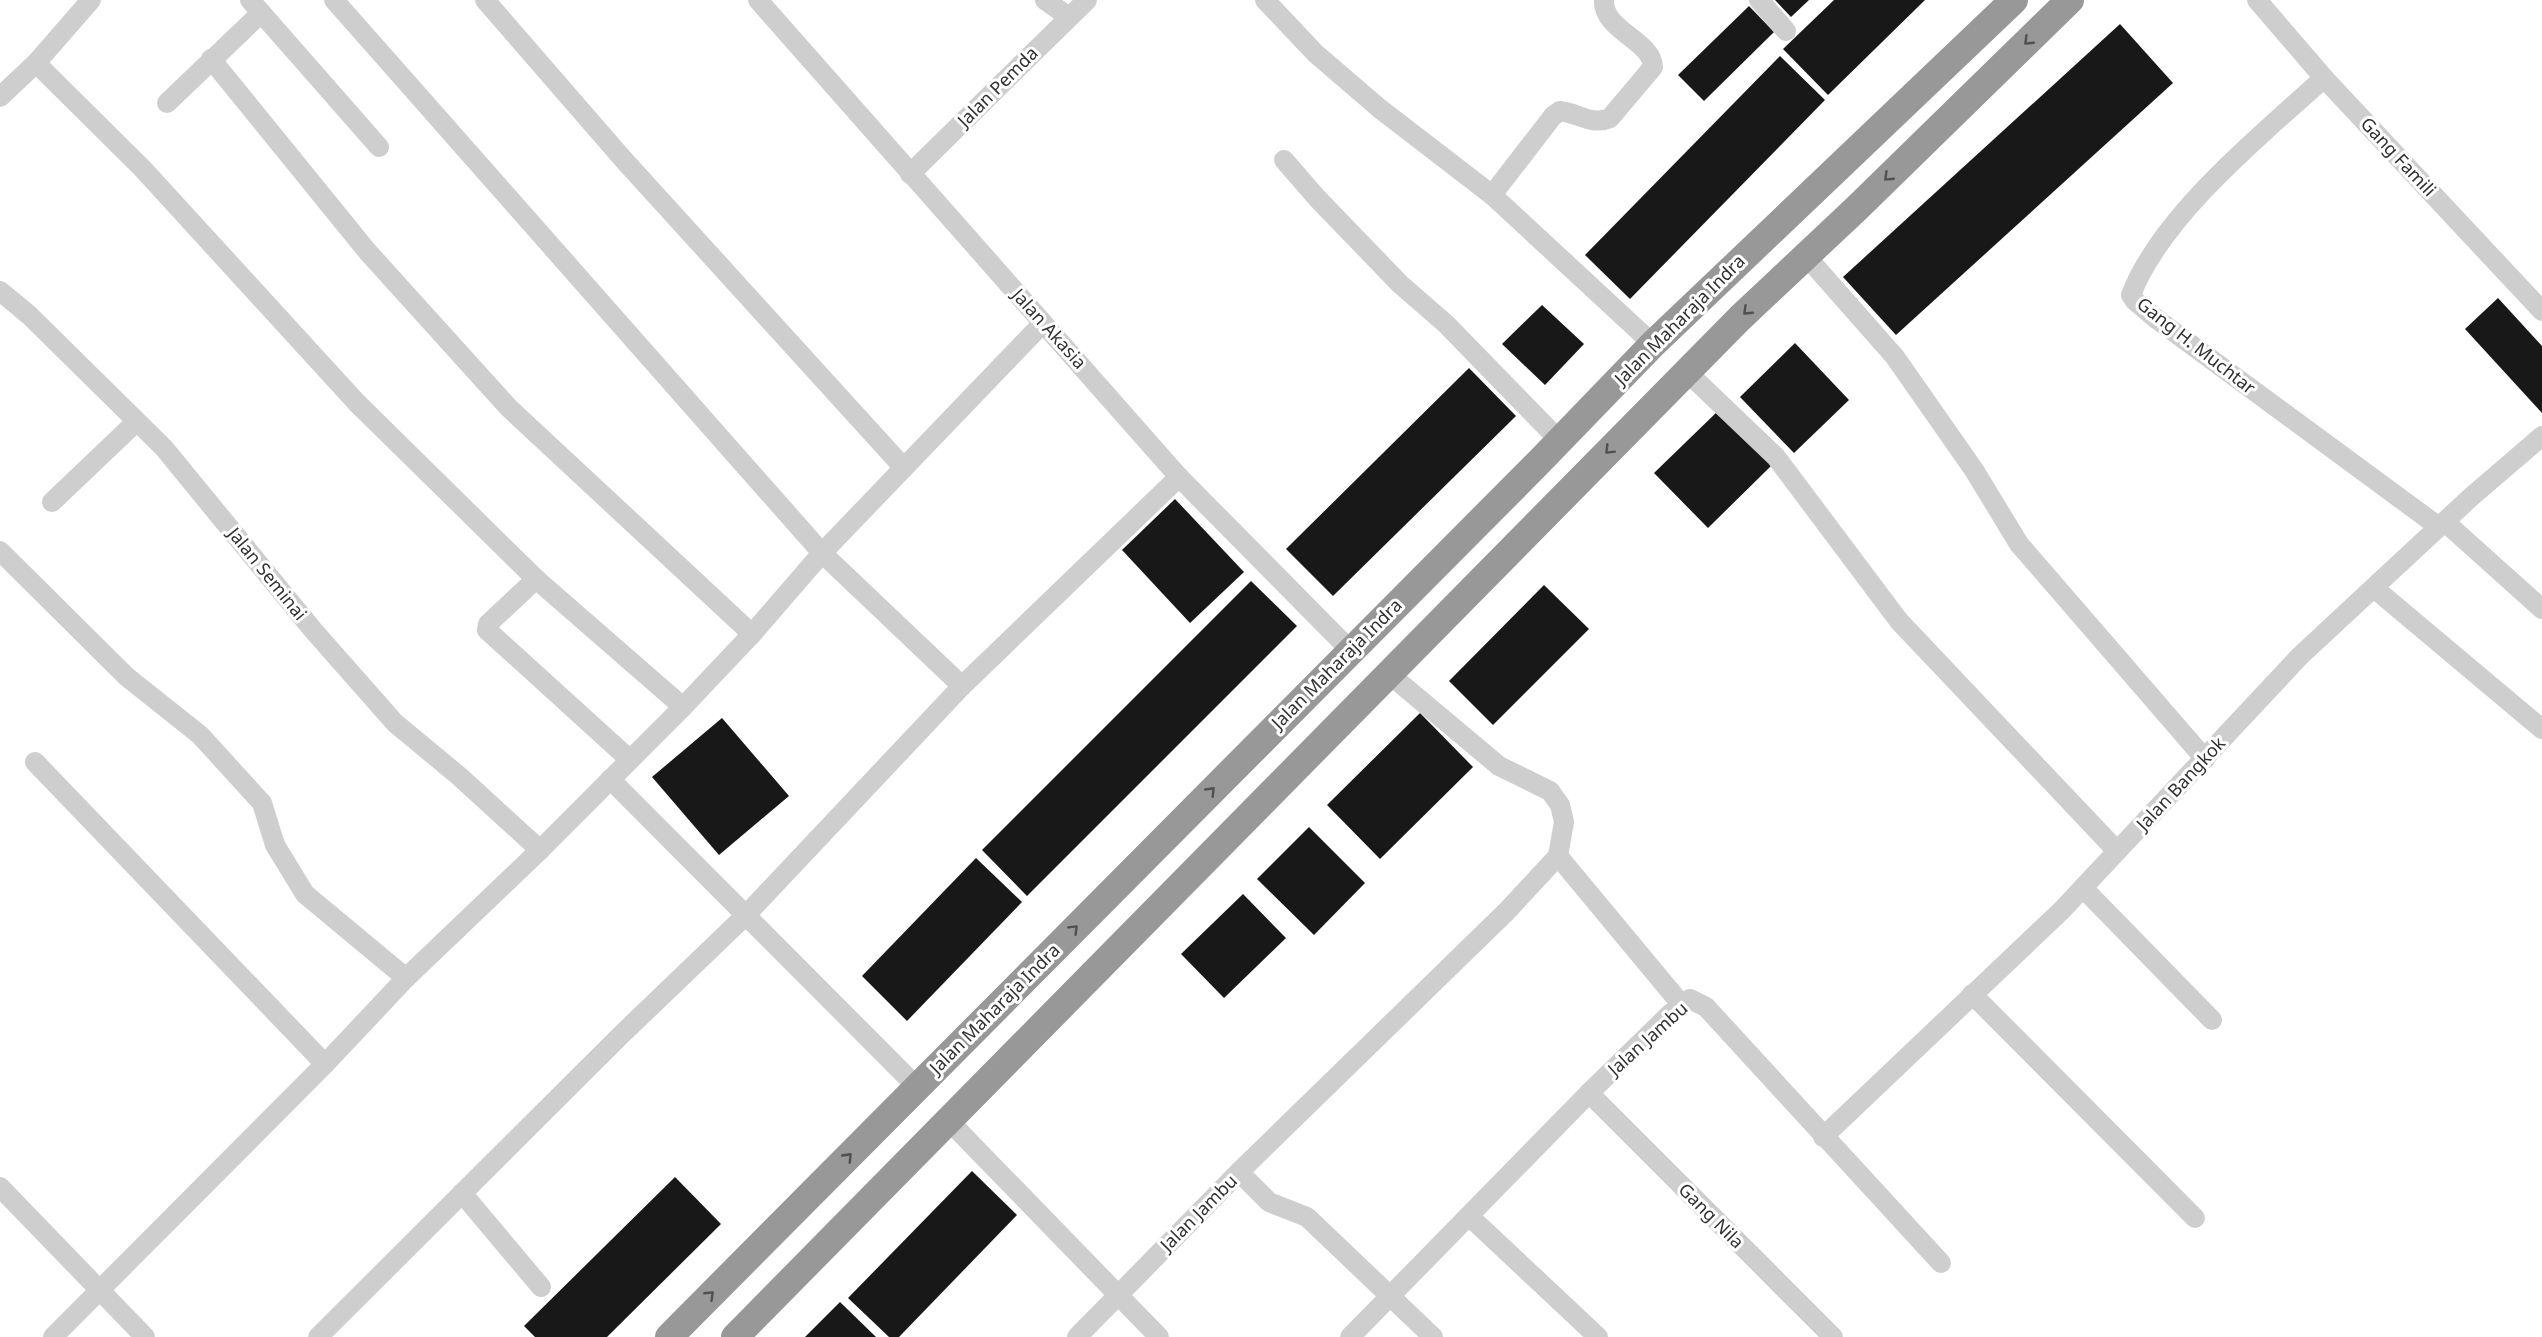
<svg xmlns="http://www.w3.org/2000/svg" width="2542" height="1337" font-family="'Noto Sans',sans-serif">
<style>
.building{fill:#181818}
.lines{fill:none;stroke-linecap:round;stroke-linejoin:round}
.minor{stroke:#cecece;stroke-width:20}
.highway{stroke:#989898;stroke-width:28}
.oneway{stroke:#505050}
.labels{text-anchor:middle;stroke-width:6;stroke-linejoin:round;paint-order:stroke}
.street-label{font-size:18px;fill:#313131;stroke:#fff}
</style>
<rect width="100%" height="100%" fill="#fff"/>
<!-- building -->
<g class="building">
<polygon points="1775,0 1809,0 1791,17"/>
<polygon points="1834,0 1925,0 1828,95 1783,49"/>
<polygon points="1749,6 1774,32 1704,101 1678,75"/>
<polygon points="2120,24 2173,83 1896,335 1843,277"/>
<polygon points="1780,56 1825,100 1630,299 1585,255"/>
<polygon points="2498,298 2542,346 2542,413 2465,329"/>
<polygon points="1542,305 1584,344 1545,385 1502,344"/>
<polygon points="1795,343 1849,400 1794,453 1740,397"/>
<polygon points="1469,368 1516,416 1333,596 1286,549"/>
<polygon points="1719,410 1772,465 1708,528 1654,473"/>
<polygon points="1175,499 1244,572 1190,623 1122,550"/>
<polygon points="1251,581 1297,626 1027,896 982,850"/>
<polygon points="1544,585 1589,629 1493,725 1449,681"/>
<polygon points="1420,713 1473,767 1380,859 1327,805"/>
<polygon points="722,718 789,796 719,855 652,777"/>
<polygon points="1309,827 1365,883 1314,935 1257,879"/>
<polygon points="976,858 1022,902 907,1021 862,976"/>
<polygon points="1243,894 1286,938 1224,998 1181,954"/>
<polygon points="972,1171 1017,1215 899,1337 889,1337 848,1298"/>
<polygon points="675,1177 721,1224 607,1337 535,1337 524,1326"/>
<polygon points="840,1302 876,1337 805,1337"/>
</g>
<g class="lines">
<!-- minor -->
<g class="minor">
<polyline points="250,0 379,147"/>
<polyline points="334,0 822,553 962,686"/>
<polyline points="485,0 623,159 904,468"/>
<polyline points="758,0 1179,477 1350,650"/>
<polyline points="1045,0 1069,17"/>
<polyline points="1265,0 1315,53 1379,108 1492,195 1653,344"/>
<polyline points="1759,0 1786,31"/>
<polyline points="2257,0 2324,78 2542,311"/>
<polyline points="211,59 367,251 509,408 752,634"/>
<polyline points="36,63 142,168 357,403 536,579 683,707"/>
<path d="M2324 78C2262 134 2161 216 2131 295L2135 301 2155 318 2439 527"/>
<polyline points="0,97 36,63 91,0"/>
<polyline points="167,103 261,13"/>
<polyline points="1284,160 1317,198 1400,284 1446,324 1560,441"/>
<polyline points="910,174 1087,0"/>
<path d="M1492 195 1553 116 1560 111C1578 113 1592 126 1610 118L1653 67C1653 41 1602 30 1604 0"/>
<polyline points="1806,256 1895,357 1974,470 2019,544 2205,759"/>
<polyline points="0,291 29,315 164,448 313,630 395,723 459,776 540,850"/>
<polyline points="1687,372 1776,457 1899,621 2117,851"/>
<polyline points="52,502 136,422"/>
<polyline points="2445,522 2542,609"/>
<polyline points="0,551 127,677 200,735 262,803 275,845 305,894 406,978"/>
<polyline points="536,579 488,624 487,630 629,759"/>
<polyline points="2374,588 2542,729"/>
<polyline points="35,762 325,1064"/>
<polyline points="610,779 917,1087"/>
<polyline points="1558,856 1681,1004"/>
<polyline points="2083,888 2212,1020"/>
<polyline points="1972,994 2195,1218"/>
<polyline points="1589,1093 1833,1337"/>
<polyline points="949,1121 1159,1337"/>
<polyline points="1823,1137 2062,910 2300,656 2471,497 2542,436"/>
<polyline points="1239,1172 1269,1202 1307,1217 1433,1337"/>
<polyline points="0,1187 145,1337"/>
<polyline points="462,1193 541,1287"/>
<polyline points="1469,1216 1598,1337"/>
<polyline points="53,1337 325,1064 406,978 540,850 683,707 752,634 822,553 1043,323"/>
<polyline points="318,1337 621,1035 745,916 962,686 1179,477"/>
<polyline points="1077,1337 1239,1172 1507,911 1558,856 1564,822 1560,805 1550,791 1499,766 1388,673"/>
<polyline points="1350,1337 1589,1093 1670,1014 1690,999 1706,1007 1941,1263"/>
</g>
<!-- highway -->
<g class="highway">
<polyline points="669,1337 1539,462 1653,344 2014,0"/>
<polyline points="735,1337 1740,318 1857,208 2070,0"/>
</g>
</g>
<!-- one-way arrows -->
<defs><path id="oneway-chevron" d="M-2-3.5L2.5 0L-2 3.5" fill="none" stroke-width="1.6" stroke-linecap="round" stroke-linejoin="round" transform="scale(1.5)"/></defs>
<g class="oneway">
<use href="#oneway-chevron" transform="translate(2028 41) rotate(136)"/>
<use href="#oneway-chevron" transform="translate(1888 177) rotate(136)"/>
<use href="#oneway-chevron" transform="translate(1747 311) rotate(137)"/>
<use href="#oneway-chevron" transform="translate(1609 450) rotate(135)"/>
<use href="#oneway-chevron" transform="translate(1211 791) rotate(-46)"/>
<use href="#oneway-chevron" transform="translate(1074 929) rotate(-45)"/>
<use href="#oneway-chevron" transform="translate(848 1157) rotate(-46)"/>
<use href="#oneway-chevron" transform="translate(710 1295) rotate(-44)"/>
</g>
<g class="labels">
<!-- street labels -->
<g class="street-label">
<text transform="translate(998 87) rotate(-45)" y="6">Jalan Pemda</text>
<text transform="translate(2398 157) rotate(47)" y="6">Gang Famili</text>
<text transform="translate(1680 320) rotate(-45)" y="6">Jalan Maharaja Indra</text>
<text transform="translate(1049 329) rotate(48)" y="6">Jalan Akasia</text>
<text transform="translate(2196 346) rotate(38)" y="6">Gang H. Muchtar</text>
<text transform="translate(267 574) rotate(51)" y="6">Jalan Seminai</text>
<text transform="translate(1337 664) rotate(-45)" y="6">Jalan Maharaja Indra</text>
<text transform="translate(2181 784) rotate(-47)" y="6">Jalan Bangkok</text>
<text transform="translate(995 1009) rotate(-45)" y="6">Jalan Maharaja Indra</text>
<text transform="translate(1648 1039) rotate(-42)" y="6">Jalan Jambu</text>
<text transform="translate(1199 1213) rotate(-45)" y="6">Jalan Jambu</text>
<text transform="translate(1711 1216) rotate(45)" y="6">Gang Nila</text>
</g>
</g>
</svg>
